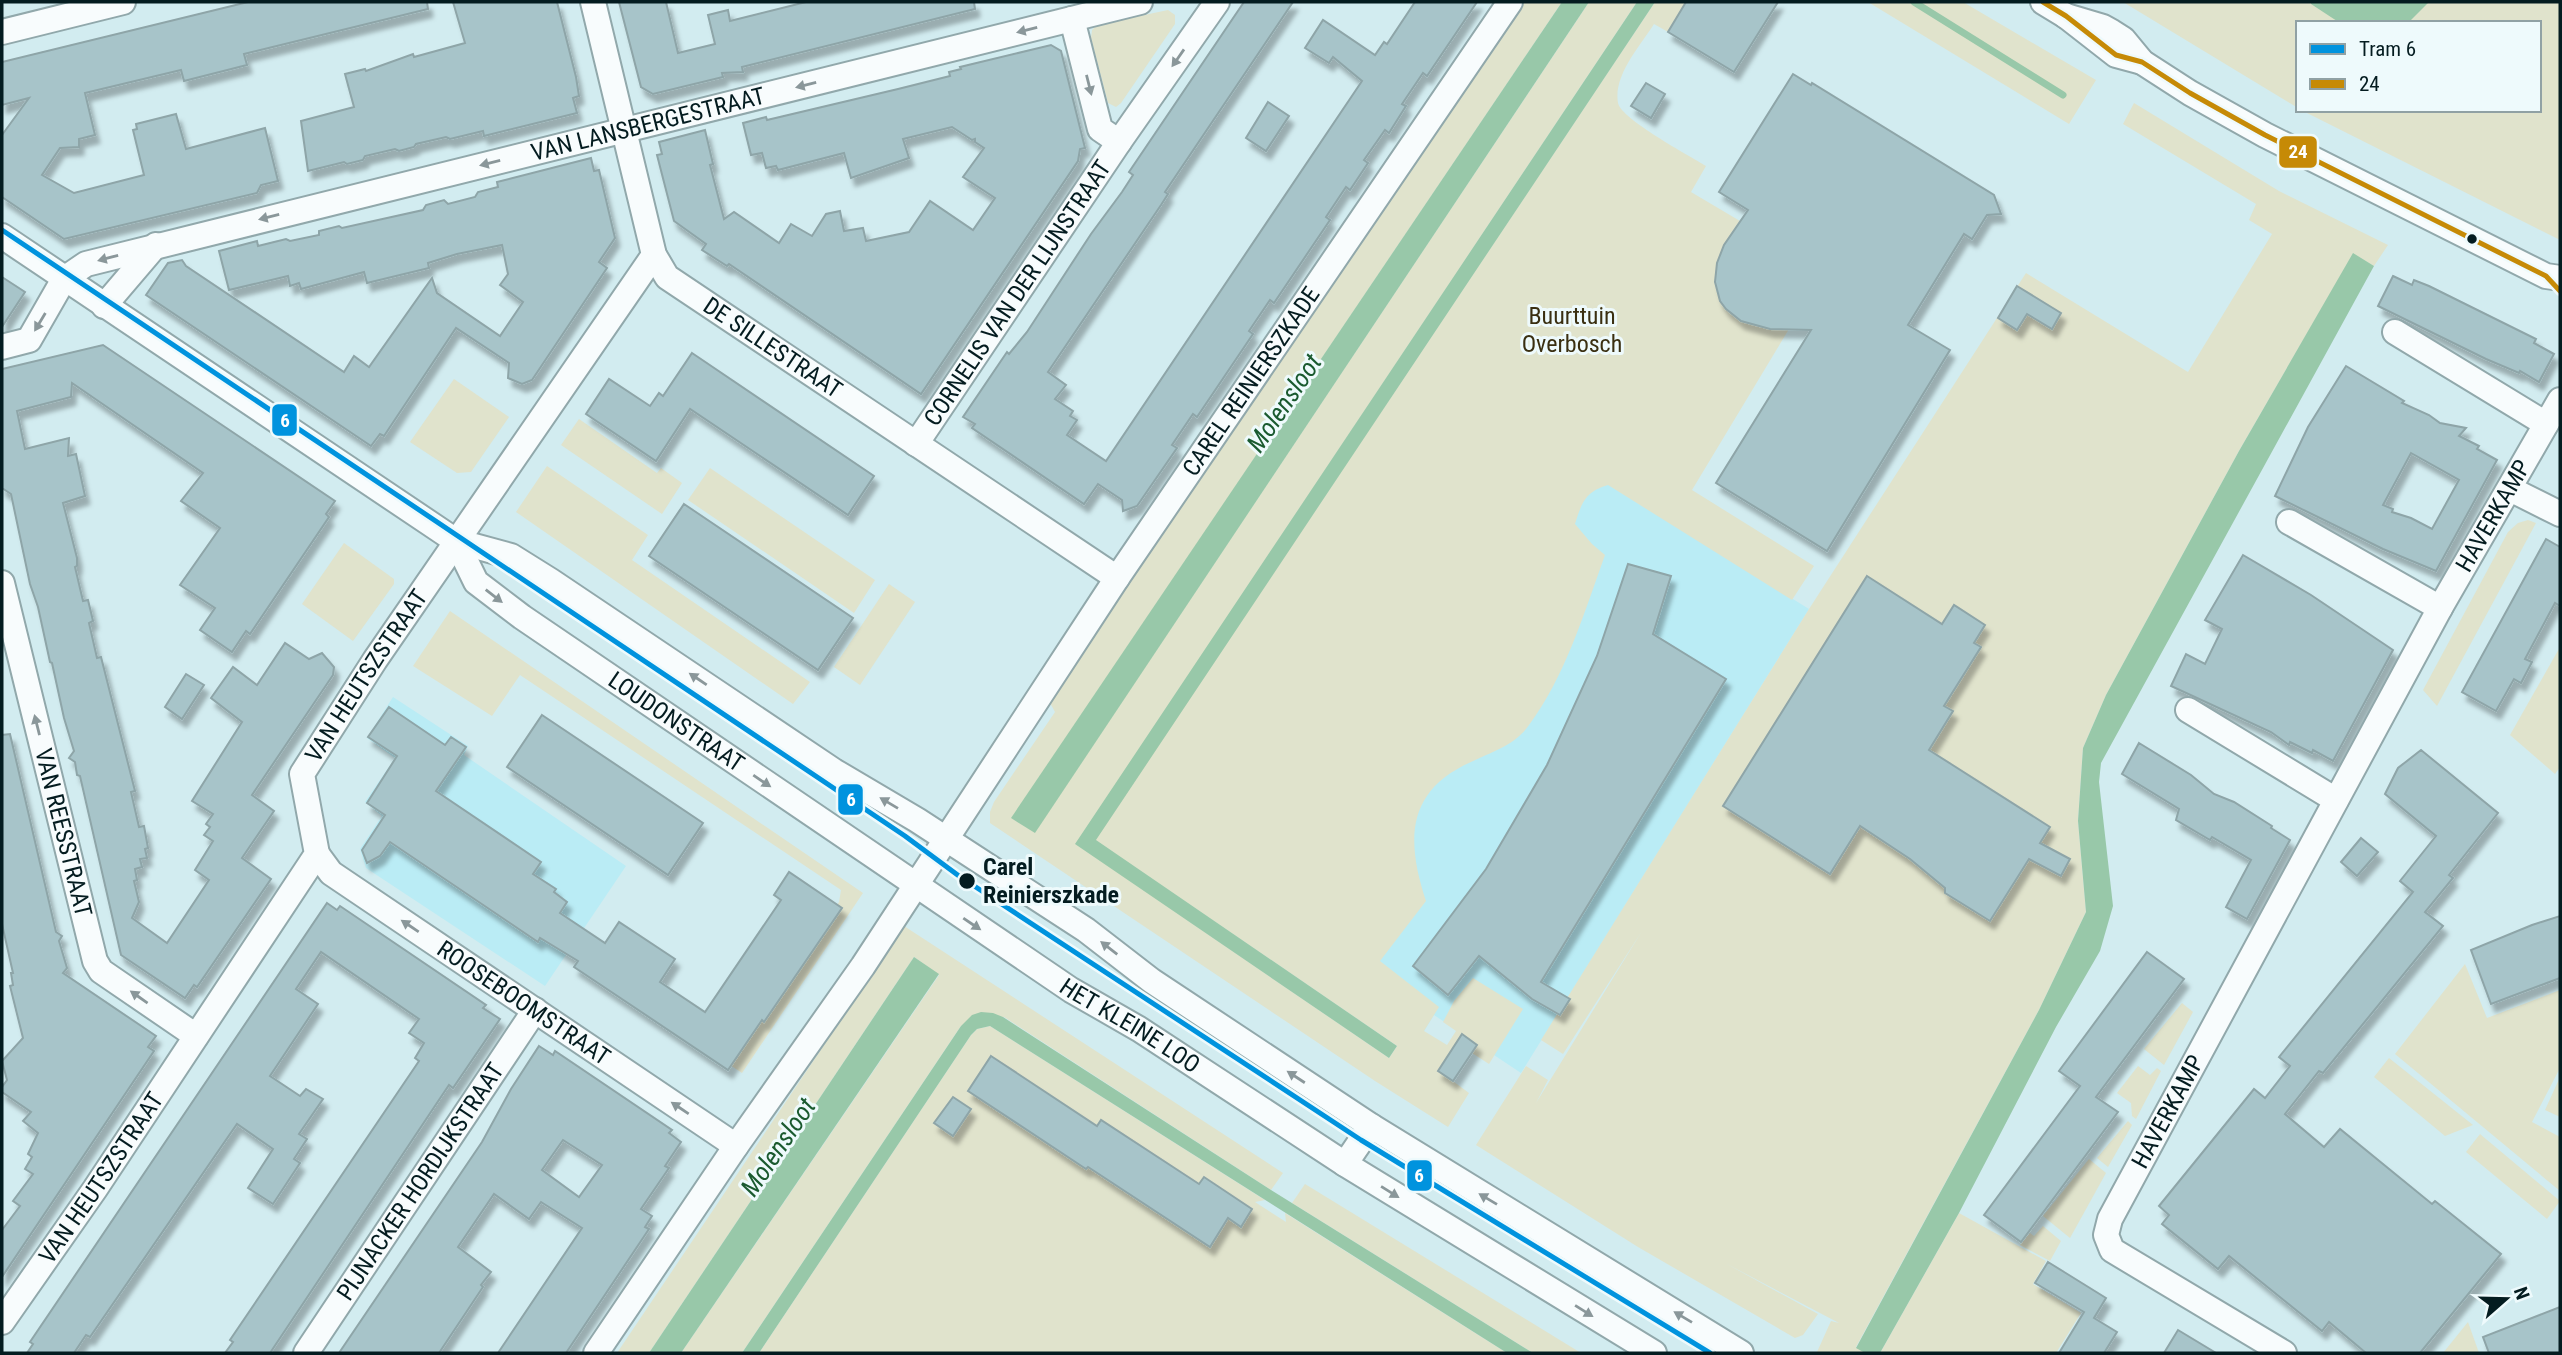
<svg xmlns="http://www.w3.org/2000/svg" width="2562" height="1355" font-family="'Roboto Condensed',sans-serif">
<style>
.built{fill:#baecf5}
.green{fill:#e0e3cc}
.water{fill:#98c8a9}
.lines{fill:none;stroke-linecap:round;stroke-linejoin:round}
.stream{stroke:#98c8a9;stroke-width:7}
.building{fill:#a7c4c9;stroke:#8ea5a8;stroke-width:2;fill-rule:evenodd;filter:url(#shadow)}
.minor-casing{stroke:#91a8ab;stroke-width:28}
.minor{stroke:#f8fcfd;stroke-width:24}
.bus-1-casing{stroke:#eefafc;stroke-width:10}
.bus-1{stroke:#c68a06;stroke-width:5}
.tram-1-casing{stroke:#eefafc;stroke-width:10}
.tram-1{stroke:#0093de;stroke-width:5}
.oneway{fill:#8a979a}
.bus-dot{fill:#041c20;stroke:#eefafc;stroke-width:2.5}
.labels{text-anchor:middle;stroke-width:6;stroke-linejoin:round;paint-order:stroke}
.street-label{font-size:24px;fill:#041c20;stroke:#eefafc}
.park-label{font-size:24px;fill:#3a2f11;stroke:#eefafc}
.stop-label{font-size:24px;font-weight:bold;fill:#041c20;stroke:#eefafc;text-anchor:start}
.water-label{font-size:26px;font-style:italic;fill:#1a5a2f;stroke:#eefafc}
.line-badge{stroke:#eefafc;stroke-width:2.5}
.badge-label{font-size:19px;text-anchor:middle;font-weight:bold;fill:#fff}
</style>
<defs>
<filter id="shadow"><feDropShadow dx="4.5" dy="8" stdDeviation="2" flood-color="#0004"/></filter>
</defs>
<rect width="100%" height="100%" fill="#d2ecf0"/>
<!-- built -->
<g class="built">
<polygon points="1448,385 1809,609 1521,1073 1434,1015 1424,1031 1146,843"/>
<polygon points="393,697 468,746 464,755 626,866 545,986 366,868 360,849 382,816 365,802 395,758 367,738"/>
</g>
<!-- green -->
<g class="green">
<path d="M1523 2H1562L1012 818 1035 832 1589 2H1637L1076 844 1389 1058 1397 1046 1095 840 1655 2H1686L1668 32 1654 24C1641 45 1613 75 1618 103 1621 119 1690 156 1706 166L1691 192 1740 221C1695 280 1711 327 1789 329L1692 490 1814 566 1792 600 1608 485C1585 492 1582 502 1575 524L1592 544 1605 555C1584 613 1566 675 1529 725 1514 746 1493 751 1471 762 1406 791 1406 840 1426 901L1380 961 1439 1007 1424 1031 1447 1045 1456 1031 1443 1022 1454 1001 1473 978 1523 1009 1489 1064 1472 1053 1477 1044 1462 1034 1438 1070 1469 1093 1448 1127 1375 1081 990 823V812L994 802 1055 712 1049 701Z"/>
<polygon points="1868,2 1963,2 2096,80 2069,124"/>
<polygon points="2123,2 2560,2 2560,240 2301,110 2539,110 2539,23 2298,23 2298,108"/>
<polygon points="1168,10 1175,15 1175,24 1121,103 1116,107 1108,103 1091,38 1092,30 1097,25"/>
<polygon points="2134,103 2279,191 2388,245 2374,266 2353,254 2239,451 2106,695 2083,748 2078,821 2086,912 2039,1010 1856,1347 1865,1353 1819,1353 1817,1352 1831,1321 1839,1323 1725,1263 1818,1314 1803,1335 1795,1338 1638,1247 1476,1145 1526,1066 1548,1080 1536,1103 1642,931 1563,1054 1541,1040 1809,609 2026,273 2188,372 2272,234 2249,220 2256,204 2123,124"/>
<polygon points="454,379 509,417 471,472 457,473 410,442"/>
<polygon points="579,419 657,473 661,468 682,483 662,514 561,445"/>
<polygon points="547,466 648,535 632,560 810,682 793,704 516,512"/>
<polygon points="710,468 875,580 854,613 688,500"/>
<polygon points="2528,520 2536,523 2437,706 2423,690 2508,532 2518,523"/>
<polygon points="344,543 394,579 394,584 353,641 302,604"/>
<polygon points="889,584 915,602 860,685 834,667"/>
<polygon points="450,611 863,893 742,1073 730,1065 839,902 841,890 520,675 492,716 413,666"/>
<polygon points="2560,647 2560,767 2555,774 2510,735"/>
<polygon points="904,926 1283,1173 1271,1190 1004,1017 961,1026 742,1353 681,1353 939,975 914,957 649,1353 617,1353"/>
<polygon points="2465,964 2487,1018 2560,990 2560,1068 2532,1122 2560,1137 2560,1191 2395,1054"/>
<polygon points="2182,1003 2193,1012 2164,1065 2144,1049"/>
<polygon points="990,1026 1265,1200 1255,1202 1286,1222 1285,1213 1507,1353 759,1353 971,1035 977,1029"/>
<polygon points="2389,1058 2473,1125 2445,1136 2374,1077"/>
<polygon points="2138,1066 2150,1075 2157,1068 2161,1071 2136,1119 2132,1116 2131,1103 2117,1093"/>
<polygon points="2560,1077 2560,1117 2545,1110"/>
<polygon points="2128,1121 2132,1125 2108,1167 2097,1158"/>
<polygon points="2480,1134 2560,1201 2547,1219 2466,1152"/>
<polygon points="2089,1159 2106,1173 2070,1238 2043,1216"/>
<polygon points="1305,1184 1581,1353 1533,1353 1292,1203"/>
<polygon points="1959,1213 2046,1261 2033,1284 2081,1313 2056,1353 1880,1353"/>
<polygon points="2043,1226 2061,1241 2050,1261 2020,1245 2030,1233 2034,1236"/>
<polygon points="2468,1322 2479,1353 2443,1353"/>
</g>
<!-- water -->
<g class="water">
<polygon points="1562,2 1589,2 1035,833 1011,818"/>
<polygon points="1637,2 1655,2 1096,840 1397,1046 1389,1058 1075,844"/>
<polygon points="2311,2 2429,2 2408,23 2340,23 2311,4"/>
<polygon points="2353,253 2374,266 2101,763 2099,782 2113,906 2100,951 2056,1027 1959,1213 1880,1353 1865,1353 1856,1348 2039,1010 2086,912 2078,821 2083,748 2106,695 2239,451"/>
<polygon points="914,957 939,974 681,1353 649,1353"/>
<polygon points="981,1012 993,1013 1003,1017 1271,1190 1533,1353 1507,1353 990,1026 977,1029 971,1035 759,1353 742,1353 961,1026 972,1015"/>
</g>
<g class="lines">
<!-- stream -->
<polyline class="stream" points="1914,2 2063,95"/>
</g>
<!-- building -->
<g class="building">
<polygon points="248,2 427,2 428,9 244,54 247,65 184,81 181,70 85,93 95,135 79,139 79,147 60,148 42,175 74,193 144,175 133,130 137,129 136,124 176,114 186,149 265,128 278,181 261,185 257,193 64,239 2,197 2,135 29,98 2,105 2,62"/>
<polygon points="453,2 557,2 576,77 579,96 573,98 577,113 484,136 483,131 450,139 446,137 416,144 414,147 399,151 395,149 365,156 363,160 347,164 344,162 308,171 301,121 354,107 345,74 365,69 366,71 413,54 414,57 465,43"/>
<polygon points="619,2 666,2 678,53 715,44 708,15 728,10 730,21 806,2 974,2 975,9 742,67 743,72 722,73 723,77 653,94 641,87"/>
<polygon points="1244,2 1293,2 1165,192 1168,194 1161,205 1048,372 1066,385 1055,399 1073,411 1070,416 1077,420 1067,435 1106,461 1362,81 1333,57 1329,63 1305,48 1323,20 1375,55 1384,42 1387,44 1415,2 1477,2 1427,76 1423,73 1402,104 1406,106 1389,133 1385,130 1364,160 1368,163 1350,190 1346,187 1326,217 1330,220 1274,303 1270,300 1249,331 1253,334 1197,417 1193,414 1172,445 1177,448 1137,506 1123,511 1122,500 1098,484 1084,504 972,428 975,424 963,417 1007,352 1009,354 1027,332 1091,234 1122,192 1133,175 1129,172"/>
<polygon points="1686,2 1778,2 1734,72 1668,32"/>
<polygon points="1051,45 1061,51 1085,148 1080,149 1078,161 921,394 729,264 727,266 702,250 706,244 674,221 657,155 662,154 659,142 705,130 713,164 710,165 724,219 734,212 779,243 791,224 812,236 826,214 840,211 844,231 863,228 866,241 909,232 930,201 973,230 995,198 963,177 984,148 975,142 975,139 972,140 952,127 903,139 909,158 851,178 844,153 778,170 776,166 766,168 762,153 751,155 743,123 766,117 767,120 898,89 950,76 949,72 961,69 960,67"/>
<polygon points="1793,74 1811,85 1812,83 1994,195 2001,214 1987,215 1972,239 1964,234 1908,325 1950,350 1827,551 1716,483 1811,330 1770,329 1741,321 1726,309 1720,301 1715,282 1717,263 1724,245 1748,210 1719,192"/>
<polygon points="1646,83 1665,94 1651,118 1631,106"/>
<polygon points="1268,102 1289,116 1266,151 1246,138"/>
<polygon points="591,158 594,171 599,170 615,238 599,262 607,268 532,380 522,384 508,378 509,363 456,328 384,436 380,434 371,446 146,295 168,263 182,260 186,266 344,372 354,356 369,367 432,278 437,293 500,336 523,302 500,285 508,274 502,245 457,254 428,263 429,268 367,283 364,272 301,289 299,283 290,286 288,276 229,290 219,251 257,241 258,246 286,239 290,241 319,235 319,231 339,226 342,228 423,210 426,205 444,200 448,204 475,197 478,192 498,187 497,182"/>
<polygon points="2393,276 2412,285 2414,280 2429,286 2536,339 2534,343 2554,354 2539,382 2520,371 2519,373 2486,359 2378,306"/>
<polygon points="2,277 25,292 2,327"/>
<polygon points="2017,286 2061,313 2052,329 2027,314 2017,330 1998,318"/>
<polygon points="103,345 335,501 326,514 329,517 250,634 246,631 232,652 200,630 215,608 180,585 220,528 181,501 203,473 72,383 71,397 17,411 25,449 69,438 68,456 76,454 85,496 63,503 77,558 77,566 75,567 83,601 88,600 93,621 89,623 97,658 101,657 135,791 131,792 139,827 144,826 148,848 145,849 147,858 140,859 142,867 135,869 137,880 134,881 139,902 132,918 167,943 209,880 195,870 213,841 204,835 210,827 206,824 213,814 192,801 242,722 211,698 233,667 257,685 285,643 309,659 322,653 334,667 333,675 252,795 274,811 242,858 271,879 197,987 194,985 185,998 121,955 80,776 77,775 75,762 69,758 74,751 64,718 52,663 50,662 38,607 30,584 11,494 2,488 2,369"/>
<polygon points="692,353 874,476 848,515 690,409 656,461 586,414 609,379 650,406 659,393 663,396"/>
<path d="M2346 366 2404 401 2402 403 2429 415 2440 423 2466 428 2459 436 2479 446 2477 449 2497 460 2436 571 2383 549 2275 496 2308 427ZM2411 453 2459 480 2432 529 2411 518 2392 512 2393 509 2383 505Z"/>
<polygon points="684,504 853,618 818,670 649,556"/>
<polygon points="2546,539 2560,547 2560,606 2555,603 2525,659 2532,662 2521,683 2514,679 2496,711 2462,692"/>
<polygon points="2243,555 2311,595 2393,650 2333,761 2313,750 2312,753 2290,742 2289,745 2271,732 2171,686 2186,654 2205,664 2222,629 2205,620"/>
<polygon points="1628,564 1671,576 1653,634 1726,679 1541,982 1570,999 1560,1015 1532,999 1479,956 1448,995 1413,966 1486,869 1547,765 1597,656"/>
<polygon points="1867,576 1942,624 1954,605 1985,625 1974,643 1981,647 1944,706 1953,711 1929,750 2050,827 2040,843 2070,859 2061,876 2029,859 1990,921 1945,893 1945,888 1910,859 1860,826 1830,874 1723,806"/>
<polygon points="186,674 204,685 182,719 165,707"/>
<polygon points="389,707 445,745 451,737 466,747 436,791 541,862 533,874 556,889 554,892 567,902 560,913 605,943 619,922 675,959 660,982 705,1012 781,900 774,895 789,872 842,908 764,1022 762,1020 728,1070 574,967 578,961 540,938 538,942 390,842 380,856 367,863 362,850 385,815 367,803 397,756 368,737"/>
<polygon points="542,715 703,823 668,875 507,767"/>
<polygon points="10,734 56,932 62,936 59,941 67,968 63,973 156,1036 148,1047 154,1051 2,1277 2,1230 20,1206 13,1201 33,1174 25,1169 32,1157 28,1154 38,1133 23,1121 31,1112 2,1092 2,1087 7,1080 2,1061 23,1038 10,986 13,985 11,973 13,973 2,924 2,735"/>
<polygon points="2139,743 2191,775 2214,794 2234,802 2272,826 2271,828 2290,840 2247,919 2226,907 2251,860 2212,837 2210,840 2176,820 2179,809 2122,774"/>
<polygon points="2421,750 2498,813 2449,875 2453,878 2425,912 2443,926 2323,1073 2319,1071 2285,1114 2324,1147 2340,1129 2432,1204 2435,1201 2501,1254 2420,1353 2366,1353 2329,1322 2322,1331 2229,1256 2218,1269 2162,1224 2169,1215 2159,1206 2254,1089 2265,1098 2290,1066 2279,1057 2413,892 2400,881 2436,836 2385,794 2398,768"/>
<polygon points="2361,838 2378,852 2357,876 2341,862"/>
<polygon points="327,903 337,910 340,906 486,1005 483,1008 500,1019 453,1088 449,1085 270,1353 225,1353 233,1342 230,1340 419,1061 415,1058 424,1043 409,1033 419,1019 321,952 296,989 318,1004 270,1076 300,1096 306,1089 323,1099 299,1134 307,1139 294,1159 300,1163 273,1204 248,1188 273,1149 237,1124 90,1337 86,1335 74,1353 27,1353 33,1344 30,1342"/>
<polygon points="2560,916 2560,978 2491,1004 2471,950 2532,925"/>
<polygon points="2147,952 2184,979 2096,1097 2118,1112 2021,1242 1984,1215 2080,1086 2059,1071"/>
<polygon points="1462,1034 1477,1045 1453,1081 1438,1071"/>
<path d="M539 1046 553 1055 555 1051 672 1130 669 1133 681 1142 665 1166 669 1168 641 1209 652 1216 645 1227 649 1229 566 1353H498L582 1228 541 1202 529 1219 494 1194 458 1247 491 1272 481 1285 483 1287 439 1353H339L482 1142 511 1089ZM563 1140 602 1165 579 1197 542 1170Z"/>
<polygon points="991,1056 1097,1126 1101,1120 1199,1184 1204,1177 1252,1209 1241,1227 1228,1218 1210,1247 1088,1167 1086,1169 968,1091"/>
<polygon points="953,1097 971,1109 953,1136 934,1123"/>
<polygon points="2048,1262 2106,1298 2094,1318 2117,1332 2104,1353 2059,1353 2084,1312 2035,1283"/>
<polygon points="2560,1307 2560,1353 2489,1353 2483,1337"/>
<polygon points="2178,1330 2216,1353 2164,1353"/>
</g>
<g class="lines">
<!-- minor casing -->
<g class="minor-casing">
<g id="minor">
<path id="s1" d="M593 2 654 255 667 277 1117 578"/>
<polyline points="2043,2 2066,16 2116,55 2142,62"/>
<polyline points="2066,16 2103,27 2112,32 2123,39 2142,62 2190,93 2265,135 2546,276 2560,278"/>
<polyline points="1072,19 1100,129 1119,142"/>
<polyline points="2,32 123,2"/>
<polyline points="2,236 456,541 511,556 551,581 834,771 917,820 1086,930 1152,981 1371,1126 1741,1353"/>
<polyline points="104,306 156,245"/>
<polyline points="2395,332 2546,424"/>
<path id="s2" d="M2 347 29 340 64 279 86 264 1140 2"/>
<path id="s3" d="M916 444 1119 142 1217 2"/>
<polyline points="2510,489 2560,514"/>
<polyline points="2289,522 2440,608"/>
<path id="s4" d="M456 541 476 582 522 617 1071 990 1139 1029 1345 1164 1654 1353"/>
<path id="s5" d="M2 583 95 961 101 971 196 1036"/>
<polyline points="2188,710 2336,800"/>
<path id="s6" d="M317 854 331 873 736 1146"/>
<polyline points="1345,1164 1371,1126"/>
<path id="s7" d="M2 1322 95 1189 317 854 302 774 375 660 654 255"/>
<path id="s8" d="M306 1353 535 1010"/>
<path id="s9" d="M596 1353 736 1146 863 966 1117 578 1510 2"/>
<path id="s10" d="M2284 1353 2112 1250 2106 1235 2110 1219 2440 608 2560 400"/>
</g>
</g>
<!-- minor -->
<use href="#minor" class="minor"/>
<!-- bus-1 casing -->
<g class="bus-1-casing">
<polyline id="bus-1" points="2043,2 2066,16 2116,55 2142,62 2190,93 2265,135 2546,276 2560,291"/>
</g>
<!-- bus-1 -->
<use href="#bus-1" class="bus-1"/>
<!-- tram-1 casing -->
<g class="tram-1-casing">
<polyline id="tram-1" points="2,230 905,836 959,876 1361,1140 1710,1353"/>
</g>
<!-- tram-1 -->
<use href="#tram-1" class="tram-1"/>
</g>
<!-- one-way arrows -->
<defs><path id="oneway-solid" d="M-6-.8H1V-3.2L6.5 0L1 3.2V.8H-6Z" transform="scale(1.75)"/></defs>
<g class="oneway">
<use href="#oneway-solid" transform="translate(1027 30) rotate(166)"/>
<use href="#oneway-solid" transform="translate(1178 58) rotate(125)"/>
<use href="#oneway-solid" transform="translate(806 85) rotate(166)"/>
<use href="#oneway-solid" transform="translate(1089 85) rotate(76)"/>
<use href="#oneway-solid" transform="translate(490 163) rotate(166)"/>
<use href="#oneway-solid" transform="translate(269 217) rotate(166)"/>
<use href="#oneway-solid" transform="translate(108 258) rotate(165)"/>
<use href="#oneway-solid" transform="translate(40 322) rotate(121)"/>
<use href="#oneway-solid" transform="translate(494 596) rotate(38)"/>
<use href="#oneway-solid" transform="translate(698 679) rotate(-146)"/>
<use href="#oneway-solid" transform="translate(37 725) rotate(-104)"/>
<use href="#oneway-solid" transform="translate(762 781) rotate(34)"/>
<use href="#oneway-solid" transform="translate(889 803) rotate(-149)"/>
<use href="#oneway-solid" transform="translate(972 924) rotate(34)"/>
<use href="#oneway-solid" transform="translate(410 926) rotate(-146)"/>
<use href="#oneway-solid" transform="translate(1109 948) rotate(-142)"/>
<use href="#oneway-solid" transform="translate(139 997) rotate(-145)"/>
<use href="#oneway-solid" transform="translate(1296 1077) rotate(-147)"/>
<use href="#oneway-solid" transform="translate(680 1108) rotate(-146)"/>
<use href="#oneway-solid" transform="translate(1390 1192) rotate(32)"/>
<use href="#oneway-solid" transform="translate(1488 1199) rotate(-149)"/>
<use href="#oneway-solid" transform="translate(1584 1311) rotate(32)"/>
<use href="#oneway-solid" transform="translate(1683 1317) rotate(-149)"/>
</g>
<!-- markers -->
<g class="bus-dot">
<circle cx="2472" cy="239" r="6"/>
<circle cx="967" cy="881" r="9"/>
</g>
<g class="labels">
<!-- street labels -->
<g class="street-label">
<text dy="8" stroke="none"><textPath href="#s2" startOffset="704">VAN LANSBERGESTRAAT</textPath></text>
<text dy="8" stroke="none"><textPath href="#s3" startOffset="182">CORNELIS VAN DER LIJNSTRAAT</textPath></text>
<text dy="8" stroke="none"><textPath href="#s1" startOffset="413">DE SILLESTRAAT</textPath></text>
<text dy="8" stroke="none"><textPath href="#s9" startOffset="1172">CAREL REINIERSZKADE</textPath></text>
<text dy="8" stroke="none"><textPath href="#s10" startOffset="1034">HAVERKAMP</textPath></text>
<text dy="8" stroke="none"><textPath href="#s7" startOffset="763">VAN HEUTSZSTRAAT</textPath></text>
<text dy="8" stroke="none"><textPath href="#s4" startOffset="290">LOUDONSTRAAT</textPath></text>
<text dy="8" stroke="none"><textPath href="#s5" startOffset="257">VAN REESSTRAAT</textPath></text>
<text dy="8" stroke="none"><textPath href="#s6" startOffset="256">ROOSEBOOMSTRAAT</textPath></text>
<text dy="8" stroke="none"><textPath href="#s4" startOffset="836">HET KLEINE LOO</textPath></text>
<text dy="8" stroke="none"><textPath href="#s10" startOffset="355">HAVERKAMP</textPath></text>
<text dy="8" stroke="none"><textPath href="#s7" startOffset="175">VAN HEUTSZSTRAAT</textPath></text>
<text dy="8" stroke="none"><textPath href="#s8" startOffset="206">PIJNACKER HORDIJKSTRAAT</textPath></text>
</g>
<!-- park labels -->
<g class="park-label">
<text x="1572" y="324">Buurttuin<tspan x="1572" dy="28">Overbosch</tspan></text>
</g>
<!-- stop labels -->
<g class="stop-label">
<text x="983" y="875">Carel<tspan x="983" dy="28">Reinierszkade</tspan></text>
</g>
<!-- water labels -->
<g class="water-label">
<text transform="translate(1284 403) rotate(-56)" y="9">Molensloot</text>
<text transform="translate(778 1147) rotate(-56)" y="9">Molensloot</text>
</g>
</g>
<g class="line-badge">
<rect x="2278" y="135" width="40" height="34" rx="7" fill="#c68a06"/>
<rect x="271" y="403" width="27" height="34" rx="7" fill="#0093de"/>
<rect x="837" y="783" width="27" height="33" rx="7" fill="#0093de"/>
<rect x="1406" y="1159" width="27" height="33" rx="7" fill="#0093de"/>
</g>
<g class="badge-label">
<text x="2298" y="158">24</text>
<text x="285" y="427">6</text>
<text x="851" y="806">6</text>
<text x="1419" y="1182">6</text>
</g>
<!-- border -->
<rect width="2562" height="1355" fill="none" stroke="#041c20" stroke-width="7"/>
<!-- legend -->
<rect x="2296" y="21" width="245" height="91" fill="#eefafc" stroke="#90a1a4" stroke-width="2"/>
<rect x="2310" y="44" width="35" height="10" fill="#0093de" stroke="#90a1a4" stroke-width="2"/>
<text x="2359" y="56" font-size="21" fill="#041c20">Tram 6</text>
<rect x="2310" y="79" width="35" height="10" fill="#c68a06" stroke="#90a1a4" stroke-width="2"/>
<text x="2359" y="91" font-size="21" fill="#041c20">24</text>
<!-- north arrow -->
<g transform="translate(2506 1299) rotate(70)" stroke="#eefafc" stroke-width="5" paint-order="stroke">
<path d="M0-5L12 26L0 18L-12 26Z" fill="#041c20"/>
<text y="-10" font-size="19" font-weight="bold" text-anchor="middle" fill="#041c20">N</text>
</g>
</svg>
